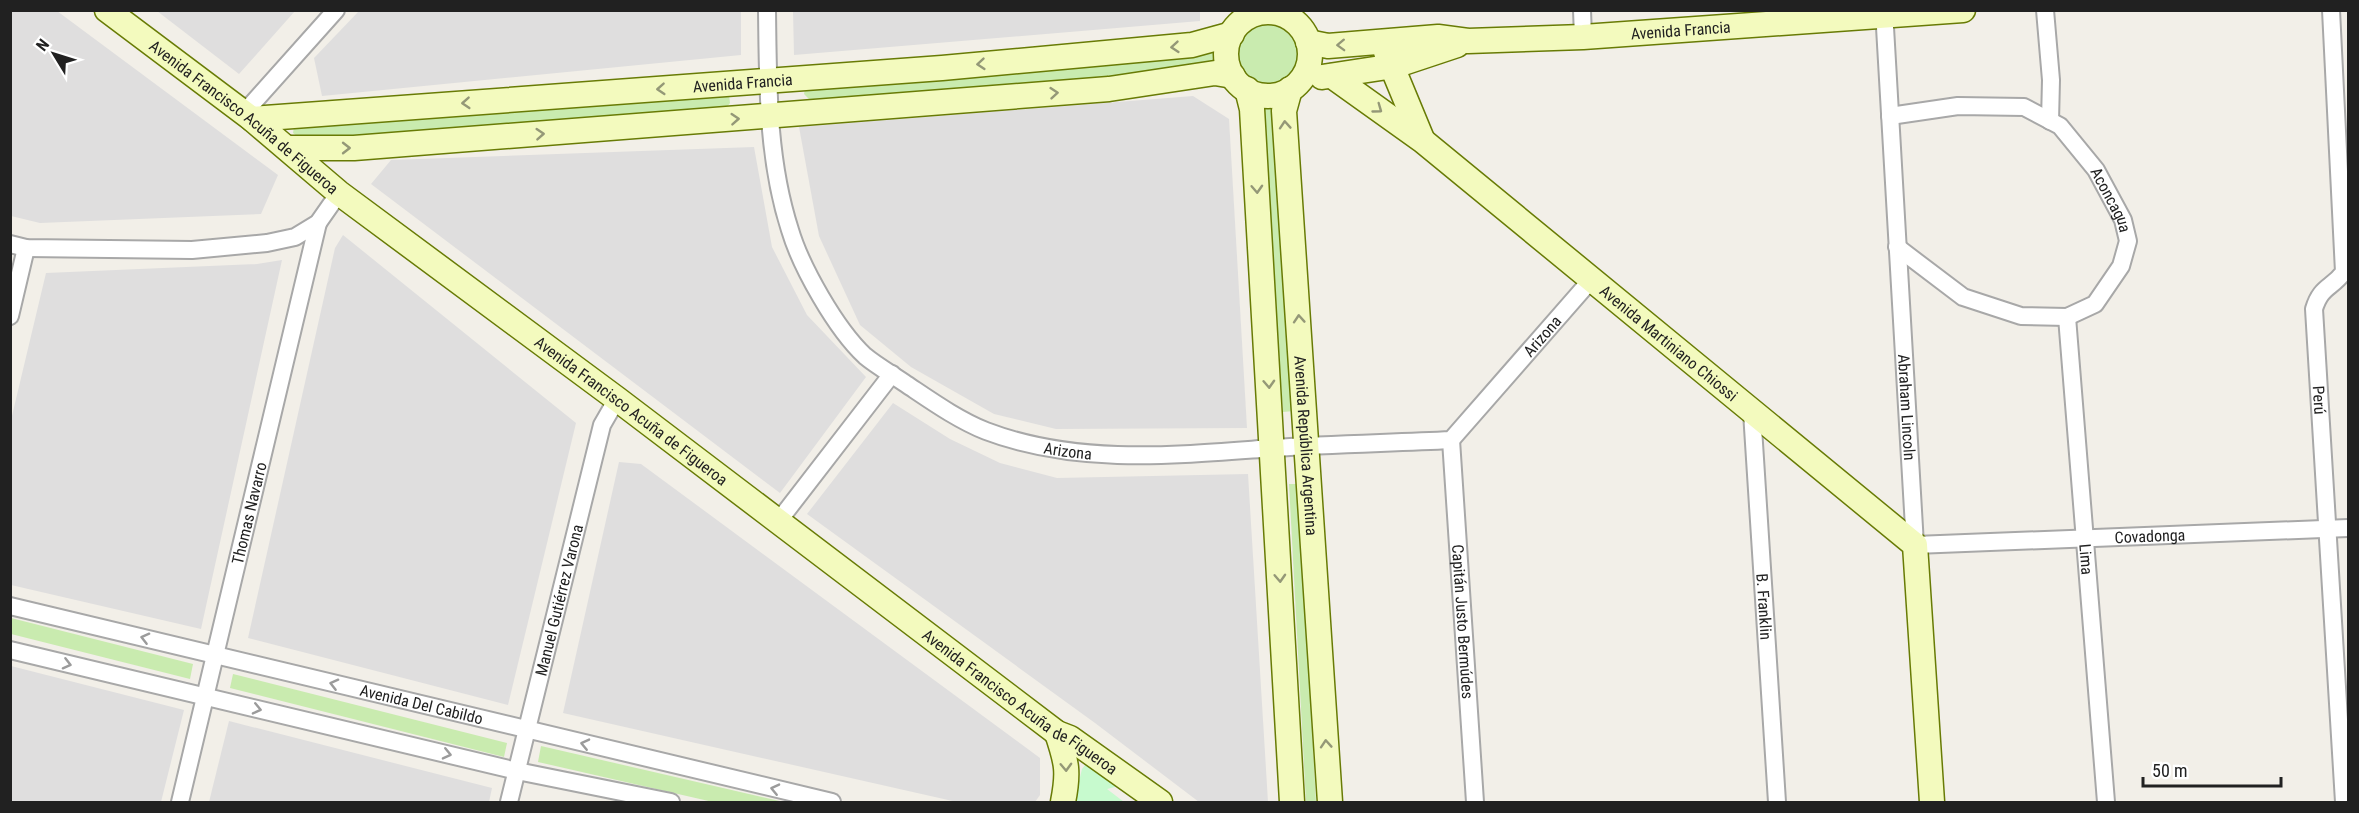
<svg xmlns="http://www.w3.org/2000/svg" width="2359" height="813" font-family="'Roboto Condensed',sans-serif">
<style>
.residential{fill:#dfdede}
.grass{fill:#c9ebaf}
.park{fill:#c7face}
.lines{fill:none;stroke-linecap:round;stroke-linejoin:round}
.street-casing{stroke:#a8a8a8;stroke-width:20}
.secondary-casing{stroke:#687b05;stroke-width:27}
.street{stroke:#fff;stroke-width:16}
.secondary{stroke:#f3fabe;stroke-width:24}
.oneway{stroke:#949877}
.oneway2{stroke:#9b9b9b}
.labels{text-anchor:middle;stroke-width:5;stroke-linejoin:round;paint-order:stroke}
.street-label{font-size:16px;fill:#212121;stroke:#fff}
</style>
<rect width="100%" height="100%" fill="#f2efe8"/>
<!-- residential -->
<g class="residential">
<polygon points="11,10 57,11 278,175 261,214 40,223 11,216"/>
<polygon points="157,11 295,11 239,74"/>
<polygon points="359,11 741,11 741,55 322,96 314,58"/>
<polygon points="1200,11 1200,21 794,55 793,11"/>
<polygon points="1193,96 1229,119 1247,428 1056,429 994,414 911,367 860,325 819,236 799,127"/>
<polygon points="754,147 772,247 807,315 866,377 780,493 371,184 391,160"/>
<polygon points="343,235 576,423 508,705 248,638 335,248"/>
<polygon points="282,260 201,629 11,585 11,420 46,273 257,264"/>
<polygon points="893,403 950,439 1000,463 1057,478 1248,474 1268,802 1199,802 1095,723 807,514"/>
<polygon points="619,462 641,464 1040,758 1040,795 1035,802 957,802 563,713"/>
<polygon points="11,666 184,710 161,802 11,802"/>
<polygon points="229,721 492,788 489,802 209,802"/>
</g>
<!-- grass -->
<g class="grass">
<circle cx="1268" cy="53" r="32"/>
<polygon points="1218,50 1219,64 1172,67 1121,77 811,101 804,94 805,89"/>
<polygon points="729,95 730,103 727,107 353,138 298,137 293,133 294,127"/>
<polygon points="1274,107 1294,411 1283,412 1262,108"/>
<polygon points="1289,484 1299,484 1316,802 1306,802"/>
<polygon points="11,618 193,664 190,679 11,634"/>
<polygon points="233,674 507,743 504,757 230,688"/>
<polygon points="541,746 784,802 713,802 538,762"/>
</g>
<!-- park -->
<polygon class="park" points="1088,761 1119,786 1107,789 1124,802 1074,802 1082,769"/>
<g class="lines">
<!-- street casing -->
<g class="street-casing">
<g id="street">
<path id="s1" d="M767 10C768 84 767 159 790 230 801 267 836 329 865 356 877 366 893 375 906 384 930 400 958 420 986 431 1078 466 1178 455 1274 448 1332 444 1392 443 1451 440L1591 280"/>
<polyline points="1582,10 1583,37"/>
<path id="s2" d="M1884 10 1915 545 2348 528"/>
<polyline points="2045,10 2051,80 2050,121"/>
<path id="s3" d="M2331 10 2344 272C2331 289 2321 286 2314 309L2344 802"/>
<polyline points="244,113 336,10"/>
<path id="s4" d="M1890 116 1958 106 2024 107 2060 126 2096 170 2123 220 2128 241 2121 266 2095 304 2067 317 2021 316 1963 297 1897 247"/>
<polyline points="10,244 26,248 192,250 267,243 295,237 318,223 339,193"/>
<polyline points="10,316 26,248"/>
<path id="s5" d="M2067 317 2106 802"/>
<path id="s6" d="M1752 412 1777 802"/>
<path id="s7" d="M1451 440 1475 802"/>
<polyline points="777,523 892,374"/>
<path id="s8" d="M10 606 832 802"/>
<polyline points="10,650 517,771 671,802"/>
<path id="s9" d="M180 802 318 223"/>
<path id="s10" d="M509 802 602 425 617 399"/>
</g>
</g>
<!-- secondary casing -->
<g class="secondary-casing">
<g id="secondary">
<path id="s11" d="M107 10 252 119 339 193 617 399 1057 733 1070 738 1160 802"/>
<circle cx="1268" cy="54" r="42"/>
<path id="s12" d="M1308 42 1328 46 1438 37 1468 41 1583 37 1963 10"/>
<polyline points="1386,52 1422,139"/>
<path id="s13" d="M1332 76 1423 141 1915 545 1932 802"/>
<polyline points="1322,77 1394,66 1457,45"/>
<polyline points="1247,89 1252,109 1292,802"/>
<path id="s14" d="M1290 89 1284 111 1330 802"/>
<path id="s15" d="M252 119 942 68 1192 45 1232 34"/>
<polyline points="287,148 354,148 1109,89 1215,73 1233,76"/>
<path d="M1057 733C1067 763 1069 772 1063 802"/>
</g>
</g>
<!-- street -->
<use href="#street" class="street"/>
<!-- secondary -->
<use href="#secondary" class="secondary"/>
</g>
<!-- one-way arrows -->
<defs><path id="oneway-chevron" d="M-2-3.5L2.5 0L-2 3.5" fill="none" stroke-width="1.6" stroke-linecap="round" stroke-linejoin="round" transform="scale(1.5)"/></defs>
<g class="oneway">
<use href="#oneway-chevron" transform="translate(1341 45) rotate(178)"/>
<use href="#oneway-chevron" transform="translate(1175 47) rotate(175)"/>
<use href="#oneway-chevron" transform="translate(981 64) rotate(175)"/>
<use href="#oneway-chevron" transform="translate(661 89) rotate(176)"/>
<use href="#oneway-chevron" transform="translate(1054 93) rotate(-5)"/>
<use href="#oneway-chevron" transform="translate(466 103) rotate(176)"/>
<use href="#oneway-chevron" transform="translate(1378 109) rotate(36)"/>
<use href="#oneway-chevron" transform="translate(735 119) rotate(-4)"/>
<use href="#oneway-chevron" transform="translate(1285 125) rotate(-94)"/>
<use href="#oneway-chevron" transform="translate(540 134) rotate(-4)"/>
<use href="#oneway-chevron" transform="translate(346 148)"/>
<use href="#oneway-chevron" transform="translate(1257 189) rotate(87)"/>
<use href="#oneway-chevron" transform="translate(1299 319) rotate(-94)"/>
<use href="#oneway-chevron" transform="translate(1269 384) rotate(87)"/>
<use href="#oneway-chevron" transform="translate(1280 578) rotate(87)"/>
<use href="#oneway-chevron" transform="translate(1326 744) rotate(-94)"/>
<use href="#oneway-chevron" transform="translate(1066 767) rotate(88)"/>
</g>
<g class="oneway2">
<use href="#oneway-chevron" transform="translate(145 638) rotate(-166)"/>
<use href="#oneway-chevron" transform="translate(67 664) rotate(14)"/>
<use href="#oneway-chevron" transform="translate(334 684) rotate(-166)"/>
<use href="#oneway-chevron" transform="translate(257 709) rotate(13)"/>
<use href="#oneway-chevron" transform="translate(585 744) rotate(-167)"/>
<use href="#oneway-chevron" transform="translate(447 754) rotate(13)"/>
<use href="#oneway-chevron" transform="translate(775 789) rotate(-167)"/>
</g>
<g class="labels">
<!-- street labels -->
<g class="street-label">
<text dy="6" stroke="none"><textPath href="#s12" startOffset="374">Avenida Francia</textPath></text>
<text dy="6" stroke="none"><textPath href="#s15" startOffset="492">Avenida Francia</textPath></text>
<text dy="6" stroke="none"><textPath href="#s11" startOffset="174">Avenida Francisco Acuña de Figueroa</textPath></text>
<text dy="6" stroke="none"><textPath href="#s4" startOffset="266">Aconcagua</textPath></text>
<text dy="6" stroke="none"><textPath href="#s1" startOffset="1119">Arizona</textPath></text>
<text dy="6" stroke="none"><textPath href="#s13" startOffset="430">Avenida Martiniano Chiossi</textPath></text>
<text dy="6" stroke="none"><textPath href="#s3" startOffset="402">Perú</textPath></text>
<text dy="6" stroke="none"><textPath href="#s2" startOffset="398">Abraham Lincoln</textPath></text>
<text dy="6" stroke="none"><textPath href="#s11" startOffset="660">Avenida Francisco Acuña de Figueroa</textPath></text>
<text dy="6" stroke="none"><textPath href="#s14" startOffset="358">Avenida República Argentina</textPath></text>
<text dy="6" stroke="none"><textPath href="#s1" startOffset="597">Arizona</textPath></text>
<text dy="6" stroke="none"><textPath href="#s9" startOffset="297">Thomas Navarro</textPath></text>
<text dy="6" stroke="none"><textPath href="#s2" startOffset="771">Covadonga</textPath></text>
<text dy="6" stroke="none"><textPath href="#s5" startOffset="243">Lima</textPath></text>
<text dy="6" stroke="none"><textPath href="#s10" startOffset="208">Manuel Gutiérrez Varona</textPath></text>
<text dy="6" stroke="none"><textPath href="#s6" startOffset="195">B. Franklin</textPath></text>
<text dy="6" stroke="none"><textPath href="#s7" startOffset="182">Capitán Justo Bermúdes</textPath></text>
<text dy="6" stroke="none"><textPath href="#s11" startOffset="1146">Avenida Francisco Acuña de Figueroa</textPath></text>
<text dy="6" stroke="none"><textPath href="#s8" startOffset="423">Avenida Del Cabildo</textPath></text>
</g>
</g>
<!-- border -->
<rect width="2359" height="813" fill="none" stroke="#212121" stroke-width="24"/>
<!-- north arrow -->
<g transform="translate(54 54) rotate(308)" stroke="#ffffff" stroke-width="4.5" paint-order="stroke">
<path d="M0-4.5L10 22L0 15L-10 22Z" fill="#212121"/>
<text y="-9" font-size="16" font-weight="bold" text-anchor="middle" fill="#212121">N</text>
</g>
<!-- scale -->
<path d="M2143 777v9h138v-9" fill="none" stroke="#212121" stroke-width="3"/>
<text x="2152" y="777" font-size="18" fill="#212121" stroke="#ffffff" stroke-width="4.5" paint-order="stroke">50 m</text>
</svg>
